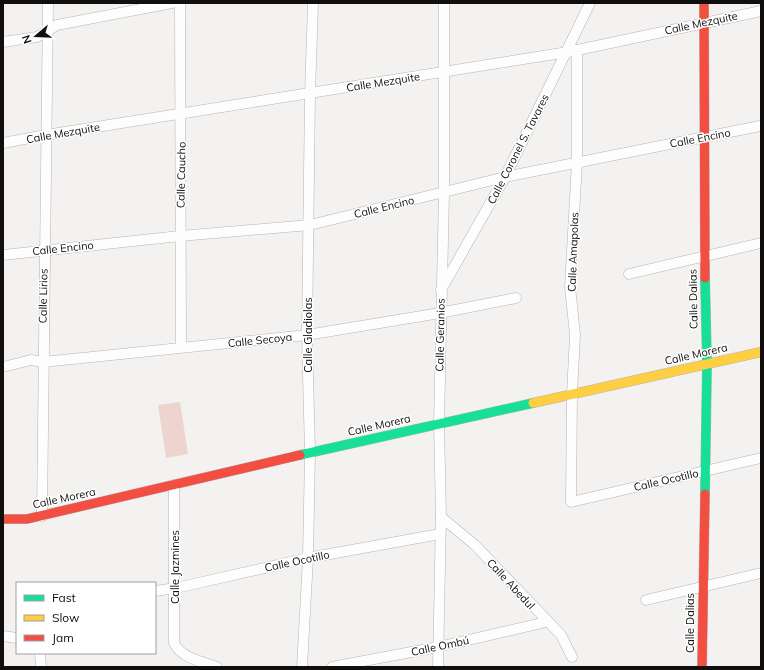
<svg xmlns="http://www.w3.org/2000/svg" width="764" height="670" font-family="Mulish,sans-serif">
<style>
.green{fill:#eed4cf}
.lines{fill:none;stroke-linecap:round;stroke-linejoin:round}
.street-casing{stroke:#b5b4b2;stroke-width:11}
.fast-casing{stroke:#b5b4b2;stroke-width:10}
.slow-casing{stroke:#b5b4b2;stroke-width:10}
.jam-casing{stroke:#b5b4b2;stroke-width:10}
.street{stroke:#fdfdfd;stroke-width:10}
.fast{stroke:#16e098;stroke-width:9}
.slow{stroke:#ffcf43;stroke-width:9}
.jam{stroke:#f24e42;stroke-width:9}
.labels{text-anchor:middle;stroke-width:3;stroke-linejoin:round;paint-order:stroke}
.street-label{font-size:11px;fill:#100f0e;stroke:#fff}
</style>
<rect width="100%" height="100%" fill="#f4f2f0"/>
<!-- green -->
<polygon class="green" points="180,402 188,454 166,458 158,405"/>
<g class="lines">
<!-- street casing -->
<g class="street-casing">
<g id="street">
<polyline points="180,3 181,347"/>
<polyline points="3,42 37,37 57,25 172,3"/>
<polyline points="577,50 577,162 570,287 575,335 572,394 571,502 761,458"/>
<polyline points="3,143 46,135 568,52 761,11"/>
<polyline points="3,255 180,236 310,225 505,177 760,126"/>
<polyline points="629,274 761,243"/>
<polyline points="441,290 505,177 590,3"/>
<polyline points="3,367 31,360 43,362 307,335 440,313 516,298"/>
<path d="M174 485V643C181 658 203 662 217 667"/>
<polyline points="42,516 48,3"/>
<polyline points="441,517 475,545 561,635 572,657"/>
<polyline points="155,591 176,588 308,558 440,534"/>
<polyline points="646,600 761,573"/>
<polyline points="3,636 17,638"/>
<polyline points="40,653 41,667"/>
<polyline points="302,667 308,558 310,453 307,335 310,94 313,3"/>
<polyline points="332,667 438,647 546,622"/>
<polyline points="438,667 441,517 439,424 444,193 444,3"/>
</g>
</g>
<!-- fast casing -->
<g class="fast-casing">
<g id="fast">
<polyline points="705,278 707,364 705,494"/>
<polyline points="300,455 533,403"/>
</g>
</g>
<!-- slow casing -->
<g class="slow-casing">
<polyline id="slow" points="533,403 761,352"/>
</g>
<!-- jam casing -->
<g class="jam-casing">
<g id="jam">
<polyline points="704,3 705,278"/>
<polyline points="3,519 27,519 300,455"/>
<polyline points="702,667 705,494"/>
</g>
</g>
<!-- street -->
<use href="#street" class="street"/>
<!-- fast -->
<use href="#fast" class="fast"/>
<!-- slow -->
<use href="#slow" class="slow"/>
<!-- jam -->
<use href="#jam" class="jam"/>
</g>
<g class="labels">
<!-- street labels -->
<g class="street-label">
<text transform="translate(701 23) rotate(-12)" y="4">Calle Mezquite</text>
<text transform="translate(383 82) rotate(-9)" y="4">Calle Mezquite</text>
<text transform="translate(63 133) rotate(-10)" y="4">Calle Mezquite</text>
<text transform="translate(700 138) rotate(-11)" y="4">Calle Encino</text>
<text transform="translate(518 149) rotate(-63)" y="4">Calle Coronel S. Tavares</text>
<text transform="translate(181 175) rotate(-89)" y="4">Calle Caucho</text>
<text transform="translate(384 207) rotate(-14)" y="4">Calle Encino</text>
<text transform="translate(63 248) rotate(-6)" y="4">Calle Encino</text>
<text transform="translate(573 252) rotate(-88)" y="4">Calle Amapolas</text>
<text transform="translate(43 296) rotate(-89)" y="4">Calle Lirios</text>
<text transform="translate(693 299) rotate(-91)" y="4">Calle Dalias</text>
<text transform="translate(308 335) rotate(-90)" y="4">Calle Gladiolas</text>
<text transform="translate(440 335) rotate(-89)" y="4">Calle Geranios</text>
<text transform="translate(260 340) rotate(-6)" y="4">Calle Secoya</text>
<text transform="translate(696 354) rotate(-13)" y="4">Calle Morera</text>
<text transform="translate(379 425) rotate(-13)" y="4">Calle Morera</text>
<text transform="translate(666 480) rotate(-13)" y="4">Calle Ocotillo</text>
<text transform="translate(64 498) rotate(-12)" y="4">Calle Morera</text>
<text transform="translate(297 561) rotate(-12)" y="4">Calle Ocotillo</text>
<text transform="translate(175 567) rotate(-90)" y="4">Calle Jazmines</text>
<text transform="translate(511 584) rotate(47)" y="4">Calle Abedul</text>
<text transform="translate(690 623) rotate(-90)" y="4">Calle Dalias</text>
<text transform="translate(440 646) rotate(-12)" y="4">Calle Ombú</text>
</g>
</g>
<!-- border -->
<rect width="764" height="670" fill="none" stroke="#100f0e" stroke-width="8"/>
<!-- legend -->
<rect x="16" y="582" width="140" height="72" fill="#ffffff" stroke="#9f9f9f"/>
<rect x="24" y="595" width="20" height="6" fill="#16e098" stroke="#9f9f9f"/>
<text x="52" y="602" font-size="12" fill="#100f0e">Fast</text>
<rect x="24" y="615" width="20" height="6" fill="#ffcf43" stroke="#9f9f9f"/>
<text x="52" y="622" font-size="12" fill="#100f0e">Slow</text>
<rect x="24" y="635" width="20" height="6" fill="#f24e42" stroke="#9f9f9f"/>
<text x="52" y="642" font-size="12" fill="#100f0e">Jam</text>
<!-- north arrow -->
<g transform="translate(36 36) rotate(251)" stroke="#ffffff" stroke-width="3" paint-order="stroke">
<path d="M0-3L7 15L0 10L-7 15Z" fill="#100f0e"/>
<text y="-6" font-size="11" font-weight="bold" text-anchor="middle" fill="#100f0e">N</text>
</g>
</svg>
